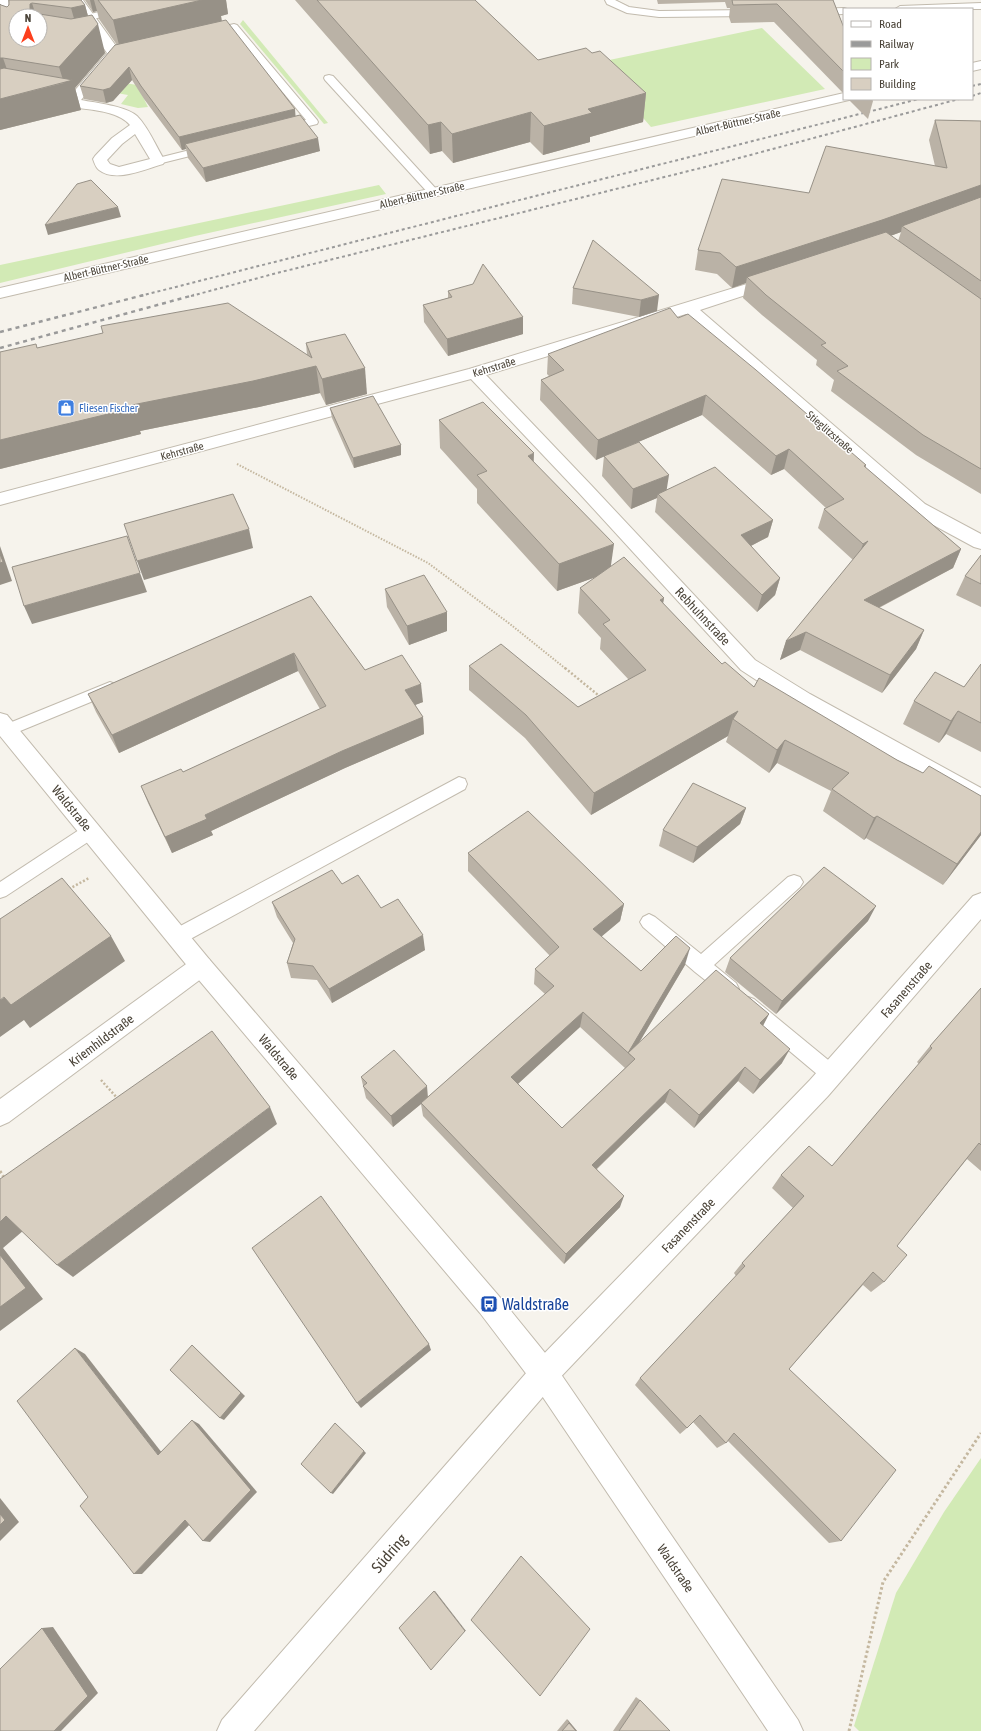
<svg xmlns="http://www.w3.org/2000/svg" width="981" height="1731" font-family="'Asap Condensed',sans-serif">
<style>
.green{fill:#d2eab5}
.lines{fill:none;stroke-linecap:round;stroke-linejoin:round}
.service-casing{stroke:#c2bbae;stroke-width:2}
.minor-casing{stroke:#c2bbae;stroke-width:2}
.tertiary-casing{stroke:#c2bbae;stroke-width:2}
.path-far2{stroke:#c4b79f;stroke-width:2;stroke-dasharray:1.5 1.5;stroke-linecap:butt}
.path-far1{stroke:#c4b79f;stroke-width:2.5;stroke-dasharray:2 2;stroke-linecap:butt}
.path{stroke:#c4b79f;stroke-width:3;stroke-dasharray:2.5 2.5;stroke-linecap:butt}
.service{fill:#fff;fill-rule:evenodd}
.minor{fill:#fff;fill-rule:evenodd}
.tertiary{fill:#fff;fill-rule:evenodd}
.rail-far1{stroke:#9a9a9a;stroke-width:2;stroke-dasharray:3 3;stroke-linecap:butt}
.rail{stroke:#9a9a9a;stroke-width:2.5;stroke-dasharray:4 4;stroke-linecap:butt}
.wall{fill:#bab2a6;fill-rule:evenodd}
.shaded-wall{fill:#979187}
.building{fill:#d8cfc1;stroke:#979187;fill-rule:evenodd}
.labels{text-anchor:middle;stroke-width:3;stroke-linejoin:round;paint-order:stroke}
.far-street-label{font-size:11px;fill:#4b4439;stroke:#fff}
.far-shop-label{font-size:11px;fill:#366cbe;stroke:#fff;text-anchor:start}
.street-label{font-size:13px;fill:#4b4439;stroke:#fff}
.near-transit-label{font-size:16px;fill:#164399;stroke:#fff;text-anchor:start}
.near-street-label{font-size:16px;fill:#4b4439;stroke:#fff}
</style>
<rect width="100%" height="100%" fill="#f6f3ec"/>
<!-- green -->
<g class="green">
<polygon points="243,20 328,123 324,124 240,24"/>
<polygon points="762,28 825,89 651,127 595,63"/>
<polygon points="113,81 137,85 148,107 138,108 121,104 128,95 105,91"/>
<polygon points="379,185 386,194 195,236 0,283 0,265"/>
<polygon points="981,1458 981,1731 859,1731 854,1726 896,1593 944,1512"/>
</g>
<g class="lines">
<!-- service casing -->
<g class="service-casing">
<g id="service">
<polygon points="150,0 167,0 165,2 89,20 84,17 86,15"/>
<polygon points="605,0 615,0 629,7 659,11 752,10 757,13 752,16 659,17 627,13 607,4"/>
<polygon points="981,3 981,9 895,9 900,6"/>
<polygon points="844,8 847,9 844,9 844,14 814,15 809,12 814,9"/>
<polygon points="234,24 237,25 317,120 318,122 317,124 284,132 280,131 279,129 280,127 306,120 232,31 209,36 204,33 205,31"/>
<polygon points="329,75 333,76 438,191 440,193 438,195 430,195 325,80 324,78 325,76"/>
<polygon points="210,145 214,146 215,148 214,150 158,164 152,161 154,159"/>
<polygon points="110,682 115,684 118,688 115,692 8,736 2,734 0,730 2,726"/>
<polygon points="459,777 465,779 467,784 465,789 183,943 177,945 171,943 168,937 171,931"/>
<polygon points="91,824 97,826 99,831 97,836 6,896 0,898 0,882 85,826"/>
<polygon points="794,875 800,877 803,882 800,887 714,965 736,983 739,989 736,995 730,997 724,995 695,972 643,927 640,922 643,917 649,914 655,917 701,954 788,877"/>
<polygon points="748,997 754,999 838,1068 840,1074 838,1080 831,1083 824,1080 742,1011 739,1005 742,999"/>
</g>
</g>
<!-- minor casing -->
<g class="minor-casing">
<g id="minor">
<polygon points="0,0 11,0 8,5 16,19 16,34 11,33 0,13"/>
<path d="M71 0H83L121 53 81 100C96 103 126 106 137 116 149 128 156 147 165 161L163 164C145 169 116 183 99 170 96 168 94 162 93 159L95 156 112 138 130 125C117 110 89 110 71 107L66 106 64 103 107 53ZM135 134 150 159 119 167 110 164 107 160 122 144Z"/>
<polygon points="981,61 981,69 972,71 972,63"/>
<polygon points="844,93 844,99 849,100 0,298 0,288"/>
<polygon points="773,276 779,278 781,281 779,284 700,310 925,504 981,534 981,549 974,547 913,514 686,314 486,375 591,485 755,660 810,694 981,788 981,807 973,804 796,706 741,670 579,493 471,379 0,505 0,493 469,369"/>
<polygon points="981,893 981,919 828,1096 554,1384 254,1731 217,1731 222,1720 534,1364 810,1080 973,896"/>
<polygon points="201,956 209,959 213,966 209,973 9,1122 0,1126 0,1099 193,959"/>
</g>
</g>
<!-- tertiary casing -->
<g class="tertiary-casing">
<polygon id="tertiary" points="0,713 7,715 209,959 498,1295 554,1364 798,1720 803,1731 768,1731 534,1384 480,1313 193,973 0,736"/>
</g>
<!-- path-far2 -->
<polyline class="path-far2" points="237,464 428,563 510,624 566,669"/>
<!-- path-far1 -->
<g class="path-far1">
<polyline points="565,668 598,695"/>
<polyline points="69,889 89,878"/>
<polyline points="101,1080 118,1099"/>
</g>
<!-- path -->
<g class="path">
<polyline points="0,1171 5,1179"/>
<polyline points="849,1731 883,1582 981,1433"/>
</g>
<!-- service -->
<use href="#service" class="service"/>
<!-- minor -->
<use href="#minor" class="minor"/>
<!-- tertiary -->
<use href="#tertiary" class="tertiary"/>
<!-- rail-far1 -->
<g class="rail-far1">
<polyline points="972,86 981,84"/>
<polyline points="972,96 981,93"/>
<polyline points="140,296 919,99"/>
<polyline points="191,296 277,273 713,165 959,99"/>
</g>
<!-- rail -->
<g class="rail">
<polyline points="0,332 144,295"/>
<polyline points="0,348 194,295"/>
</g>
</g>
<!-- wall -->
<g class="wall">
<polygon points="8,0 81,0 85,5 88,16 105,53 75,88 81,110 0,130 1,5 7,7 9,5"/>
<polygon points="85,0 226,0 228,14 221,16 222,21 296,117 320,151 206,182 188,158 186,149 182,150 144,99 132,80 113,101 106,103 84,99 80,86 117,45 99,19 97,11 93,12"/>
<polygon points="295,0 475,0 538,60 592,53 646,93 643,122 590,137 590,142 543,155 530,142 453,163 442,151 430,154"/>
<polygon points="657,0 833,0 844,28 844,92 842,92 774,22 731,23 729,17 730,8 727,8 725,2 658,4"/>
<polygon points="848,99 872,99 873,101 868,119"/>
<path d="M935 120 981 121V494L916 455 831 391 834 380 816 365 817 360 762 315 743 298 746 283 732 288 717 274 695 270 698 250 809 193 935 166 929 140ZM901 232 898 241 890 236Z"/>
<polygon points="593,240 657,311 639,317 572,304 573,288"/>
<polygon points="448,291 523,334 448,356 424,322 423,305 448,298"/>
<polygon points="678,318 866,465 866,468 961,549 953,568 879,608 924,630 916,649 882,693 800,650 780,660 786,641 853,560 818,528 824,509 826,508 784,469 771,475 702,415 619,450 667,490 773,520 768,537 751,546 780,578 775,595 757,612 655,512 657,498 631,509 602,476 604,456 596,460 540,400 541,380 549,376 547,374 548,354"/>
<polygon points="306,343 367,394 326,405 320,393 259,407 140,431 141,434 0,469 36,344 37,348 307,355"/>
<polygon points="330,408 401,445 401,455 354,468 332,418"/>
<polygon points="439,420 533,462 611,566 664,598 663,604 722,664 754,687 923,773 981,796 981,835 943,885 866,838 864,840 823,811 831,791 777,763 769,773 726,742 728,736 591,815 525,738 469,690 469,666 578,707 629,680 600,649 601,638 578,613 580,588 596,577 557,591 477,503 477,489 440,448"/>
<polygon points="981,555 981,607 956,595 965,576"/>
<polygon points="385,589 447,612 447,631 409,645 387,607"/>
<polygon points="311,596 365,670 423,702 415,705 423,717 424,734 345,768 211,831 213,835 172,853 148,803 141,786 183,772 320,709 298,671 119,753 96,712 88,694"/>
<polygon points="981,664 981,752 946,734 939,743 903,724 914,701 964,687"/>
<polygon points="746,808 740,824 693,863 659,846 663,830"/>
<path d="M468 853 624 904 620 921 601 937 641 971 685 965 639 1043 769 1014 763 1026 782 1063 753 1094 738 1081 694 1128 665 1102 597 1169 620 1207 564 1264 423 1116 421 1104 393 1127 366 1098 361 1077 428 1097 545 994 534 984 535 969 550 956 468 871ZM580 1027 625 1068 562 1128 518 1084Z"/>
<polygon points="342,884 381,908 425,950 332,1003 317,980 291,978 287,963 293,943 277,917 272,902"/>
<polygon points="868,921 776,1014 725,972 730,958"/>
<polygon points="981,988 981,1171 967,1159 897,1246 884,1282 871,1292 863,1285 789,1369 841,1541 829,1543 727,1440 726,1443 717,1448 693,1422 687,1428 680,1434 635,1385 640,1378 736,1276 734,1273 742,1263 793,1208 772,1188 781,1175 832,1166 919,1064 917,1062 930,1046"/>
<polygon points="636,1697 640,1700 670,1731 613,1731"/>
<polygon points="567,1719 577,1731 557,1731"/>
</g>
<!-- shaded-wall -->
<g class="shaded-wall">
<polygon points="90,0 94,0 97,11 93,12"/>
<polygon points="202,0 226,0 228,14 221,16 222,25 120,49 113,20"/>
<polygon points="32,3 36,16 27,12 28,10 30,4"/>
<polygon points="85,5 92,31 98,24 105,53 75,88 81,110 0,130 0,99 64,83 59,67 79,36 71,8"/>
<polygon points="0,58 3,58 13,87 0,90"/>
<polygon points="129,67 132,80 113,101 106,103 103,90"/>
<polygon points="646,93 643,122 590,137 590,142 543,155 544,126 588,109"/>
<polygon points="295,109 296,122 185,144 186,149 182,150 179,137"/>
<polygon points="531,112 530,142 453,163 452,134"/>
<polygon points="441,122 442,151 430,154 428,125"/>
<polygon points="318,138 320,151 206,182 203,168"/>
<polygon points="981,185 981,203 902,226 901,232 877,241 747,277 746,283 732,288 736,267"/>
<polygon points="118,207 121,217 48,235 45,225"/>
<polygon points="659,295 657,311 639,317 641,300"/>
<polygon points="523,317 523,334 448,356 447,339"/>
<polygon points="316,366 320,393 259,407 140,431 141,434 0,469 0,440 132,405"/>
<polygon points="365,368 367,394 326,405 322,379"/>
<polygon points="706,395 702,415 596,460 598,440"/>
<polygon points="401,445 401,455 354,468 353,458"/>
<polygon points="789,449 784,469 771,475 776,456"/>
<polygon points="534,453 533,482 528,456"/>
<polygon points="669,475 666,494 658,494 657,498 631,509 633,489"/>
<polygon points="773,520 768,537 737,553 741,535"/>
<polygon points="249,529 253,548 144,580 137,561"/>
<polygon points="868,541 856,563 863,544"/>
<polygon points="614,544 610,572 557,591 559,564"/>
<polygon points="0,546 12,581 0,585"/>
<polygon points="961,549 953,568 857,619 864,600"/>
<polygon points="140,573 147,592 32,624 24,606"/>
<polygon points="780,578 775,595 757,612 762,595"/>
<polygon points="664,598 659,623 660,600"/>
<polygon points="447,612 447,631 409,645 407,626"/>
<polygon points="924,630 916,649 882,693 890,675"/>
<polygon points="806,632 800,650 780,660 786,641"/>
<polygon points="294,653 298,671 119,753 112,735"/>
<polygon points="421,684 423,702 407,708 405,690"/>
<polygon points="738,711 733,719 728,736 591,815 594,793"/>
<polygon points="958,711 946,734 939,743 951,721"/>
<polygon points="423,717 424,734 345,768 211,831 213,835 172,853 165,837 205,815 342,751"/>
<polygon points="785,740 777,763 769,773 777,750"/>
<polygon points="746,808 740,824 693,863 697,847"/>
<polygon points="877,816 866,838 864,840 874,818"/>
<polygon points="981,832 981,835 943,885 957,864"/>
<polygon points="624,904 620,921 590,946 593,929"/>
<polygon points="876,906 868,921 776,1014 782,1001"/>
<polygon points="423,935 425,950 332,1003 329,989"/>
<polygon points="111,936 125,961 30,1028 24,1020 0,1037 0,1000"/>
<polygon points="690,948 685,965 631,1056 628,1053"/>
<polygon points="583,1012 580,1027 510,1091 511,1077"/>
<polygon points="769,1014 761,1029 760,1023"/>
<polygon points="790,1049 782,1063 753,1094 760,1080"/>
<polygon points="745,1067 738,1081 694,1128 699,1115"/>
<polygon points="427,1086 428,1098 421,1103 421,1104 393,1127 391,1116"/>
<polygon points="670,1089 665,1102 589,1176 592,1165"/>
<polygon points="270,1107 277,1124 73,1277 57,1265"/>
<polygon points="624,1196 620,1207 564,1264 566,1254"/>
<polygon points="6,1216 24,1230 3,1248 43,1299 0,1331 0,1222"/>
<polygon points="429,1344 431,1350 361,1408 357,1403"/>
<polygon points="192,1345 245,1396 224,1420 220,1418"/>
<polygon points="75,1348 85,1354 166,1458 158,1455"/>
<polygon points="192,1420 199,1424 257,1492 210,1542 203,1541"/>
<polygon points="364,1451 366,1453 333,1494 331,1493"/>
<polygon points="0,1498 19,1522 0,1541"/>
<polygon points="185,1520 193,1521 142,1574 134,1574"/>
<polygon points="434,1591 435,1591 466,1631 465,1631"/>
<polygon points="53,1627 98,1693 61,1731 54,1731 42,1628"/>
<polygon points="567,1719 577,1731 576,1731 569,1723"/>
</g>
<!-- building -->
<g class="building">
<path d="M9 0H81L85 5 71 8 32 3 30 4V10H28L27 12 71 19 92 15 98 24 59 67 3 58H0V4L1 5 7 7 9 5ZM16 16H40V40H16Z"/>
<polygon points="98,0 202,0 113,20"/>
<polygon points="317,0 475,0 538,60 586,48 592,53 600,51 646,93 588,109 592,113 544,126 531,112 452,134 441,122 428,125"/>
<polygon points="732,0 833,0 844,28 844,72 777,4 733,5"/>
<polygon points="226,20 295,109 179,137 141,86 129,67 110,88 103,90 80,86 115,45"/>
<polygon points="4,68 73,80 0,99 0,69"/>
<polygon points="300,115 318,138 203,168 185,144"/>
<polygon points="935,120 981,121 981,185 882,220 736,267 720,253 698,250 722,179 809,193 826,146 947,168"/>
<polygon points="91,180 118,207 45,225 77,184"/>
<polygon points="981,197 981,281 902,226"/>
<polygon points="886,232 981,299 981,469 923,435 837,371 848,366 821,345 826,343 766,295 747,277"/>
<polygon points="593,240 659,295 641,300 573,288"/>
<polygon points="483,264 523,317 447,339 423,305 452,297 448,291 473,284"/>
<polygon points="228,303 312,358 306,343 345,334 365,368 322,379 316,366 253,381 132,405 133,408 0,440 0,352 36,344 37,348 103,333 101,326"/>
<polygon points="670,308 678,318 688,314 756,370 866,465 864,466 961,549 864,600 924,630 890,675 806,632 786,641 868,541 863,544 824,509 844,499 789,449 776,456 706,395 598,440 541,380 564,370 548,354"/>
<polygon points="373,396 401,445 353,458 330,408"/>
<polygon points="483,402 534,453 528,456 614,544 559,564 477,475 487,471 439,420"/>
<polygon points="639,442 669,475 633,489 604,456"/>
<polygon points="715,467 773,520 741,535 780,578 762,595 658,494"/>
<polygon points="233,494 249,529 137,561 124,524"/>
<polygon points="127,536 140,573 24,606 12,567"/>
<polygon points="0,554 3,562 0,563"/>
<polygon points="981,555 981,584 965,576"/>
<polygon points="624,557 664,598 660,600 703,645 722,664 725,662 754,687 759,678 897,760 923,773 929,766 981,796 981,832 957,864 877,816 874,818 832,789 849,773 785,740 777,750 733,719 738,711 594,793 526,715 469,666 501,644 578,707 646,670 603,624 610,620 580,588"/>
<polygon points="424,575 447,612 407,626 385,589"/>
<polygon points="311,596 365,670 402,655 421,684 405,690 423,717 342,751 205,815 207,819 165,837 141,786 181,769 183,772 326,706 294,653 112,735 88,694"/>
<polygon points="981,664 981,723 958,711 951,721 914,701 935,672 964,687"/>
<polygon points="693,783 746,808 697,847 663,830"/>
<path d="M528 811 624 904 593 929 641 971 676 936 690 948 628 1053 716 970 769 1014 760 1023 790 1049 760 1080 745 1067 699 1115 670 1089 592 1165 624 1196 566 1254 421 1103 554 986 535 969 559 947 468 853ZM583 1012 635 1059 562 1128 511 1077Z"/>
<polygon points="824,867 876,906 782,1001 730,958"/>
<polygon points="332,870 342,884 358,875 381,908 398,899 423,935 329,989 313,966 287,963 295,939 272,902"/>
<polygon points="62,878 111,936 11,1005 4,997 0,1000 0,919"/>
<polygon points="981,988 981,1145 979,1143 897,1246 907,1255 884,1282 873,1272 789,1369 896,1470 841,1541 734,1433 726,1443 700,1415 687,1428 640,1378 745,1266 742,1263 804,1196 781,1175 809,1146 832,1166 932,1048 930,1046"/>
<polygon points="212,1031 270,1107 57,1265 6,1216 0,1222 0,1179"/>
<polygon points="394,1050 427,1086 391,1116 363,1086 367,1083 361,1077"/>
<polygon points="321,1196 429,1344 357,1403 252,1248"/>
<polygon points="0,1255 26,1288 0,1307"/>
<polygon points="192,1345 241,1393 220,1418 170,1370"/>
<polygon points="75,1348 158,1455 192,1420 251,1490 203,1541 185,1520 134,1574 80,1506 88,1497 17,1401"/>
<polygon points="335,1423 364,1451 331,1493 301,1464"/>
<polygon points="0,1514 5,1520 0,1525"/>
<polygon points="521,1556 590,1629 540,1696 471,1620"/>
<polygon points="434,1591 465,1631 431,1670 399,1628"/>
<polygon points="42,1628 88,1696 54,1731 0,1731 0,1669"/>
<polygon points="640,1700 670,1731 619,1731"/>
<polygon points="569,1723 576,1731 562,1731"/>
</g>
<!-- icons -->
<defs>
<g id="shop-square" transform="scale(0.9)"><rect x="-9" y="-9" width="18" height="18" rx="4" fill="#3f7fe0" stroke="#fff"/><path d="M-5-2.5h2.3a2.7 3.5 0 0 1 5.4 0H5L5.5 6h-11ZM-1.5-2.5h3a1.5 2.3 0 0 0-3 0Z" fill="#fff"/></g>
<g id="bus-square" transform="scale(0.9)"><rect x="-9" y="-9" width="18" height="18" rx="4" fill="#1a4fb4" stroke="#fff"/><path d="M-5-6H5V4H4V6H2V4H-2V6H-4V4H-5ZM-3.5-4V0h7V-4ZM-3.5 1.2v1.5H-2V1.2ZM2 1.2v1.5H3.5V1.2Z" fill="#fff"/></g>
</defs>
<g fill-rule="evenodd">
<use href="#shop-square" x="66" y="408"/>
<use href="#bus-square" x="489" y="1304"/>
</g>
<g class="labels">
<!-- far-street labels -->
<g class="far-street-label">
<text transform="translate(738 122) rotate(-13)" y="4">Albert-Büttner-Straße</text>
<text transform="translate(422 195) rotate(-13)" y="4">Albert-Büttner-Straße</text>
<text transform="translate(106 268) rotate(-13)" y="4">Albert-Büttner-Straße</text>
<text transform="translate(494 367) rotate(-17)" y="4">Kehrstraße</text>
<text transform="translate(830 432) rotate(41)" y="4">Stieglitzstraße</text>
<text transform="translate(182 451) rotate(-15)" y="4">Kehrstraße</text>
</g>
<!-- far-shop labels -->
<g class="far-shop-label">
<text x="79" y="412">Fliesen Fischer</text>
</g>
<!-- street labels -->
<g class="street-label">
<text transform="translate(703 616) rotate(47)" y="5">Rebhuhnstraße</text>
<text transform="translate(72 808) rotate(51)" y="5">Waldstraße</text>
<text transform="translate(906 989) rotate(-49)" y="5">Fasanenstraße</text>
<text transform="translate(101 1040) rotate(-37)" y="5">Kriemhildstraße</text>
<text transform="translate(279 1057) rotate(50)" y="5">Waldstraße</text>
<text transform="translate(688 1225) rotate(-46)" y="5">Fasanenstraße</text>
<text transform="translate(676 1568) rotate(56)" y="5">Waldstraße</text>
</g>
<!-- near-transit labels -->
<g class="near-transit-label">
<text x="502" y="1310">Waldstraße</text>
</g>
<!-- near-street labels -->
<g class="near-street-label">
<text transform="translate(389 1553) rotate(-49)" y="6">Südring</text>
</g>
</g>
<!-- legend -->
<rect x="843" y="8" width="130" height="92" fill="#ffffff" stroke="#b7b4b0"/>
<rect x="851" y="21" width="20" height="6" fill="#ffffff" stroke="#b7b4b0"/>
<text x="879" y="28" font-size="12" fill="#4b4439">Road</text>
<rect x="851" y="41" width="20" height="6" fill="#9a9a9a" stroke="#b7b4b0"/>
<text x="879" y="48" font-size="12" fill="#4b4439">Railway</text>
<rect x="851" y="58" width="20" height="12" fill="#d2eab5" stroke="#b7b4b0"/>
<text x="879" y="68" font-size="12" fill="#4b4439">Park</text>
<rect x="851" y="78" width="20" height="12" fill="#d8cfc1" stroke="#b7b4b0"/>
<text x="879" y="88" font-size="12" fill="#4b4439">Building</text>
<!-- north arrow -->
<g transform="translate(28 28)"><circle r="19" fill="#ffffff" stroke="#b7b4b0"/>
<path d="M0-3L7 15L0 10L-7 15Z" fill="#fc3f1d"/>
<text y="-6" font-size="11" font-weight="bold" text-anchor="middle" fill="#4b4439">N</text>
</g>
</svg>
